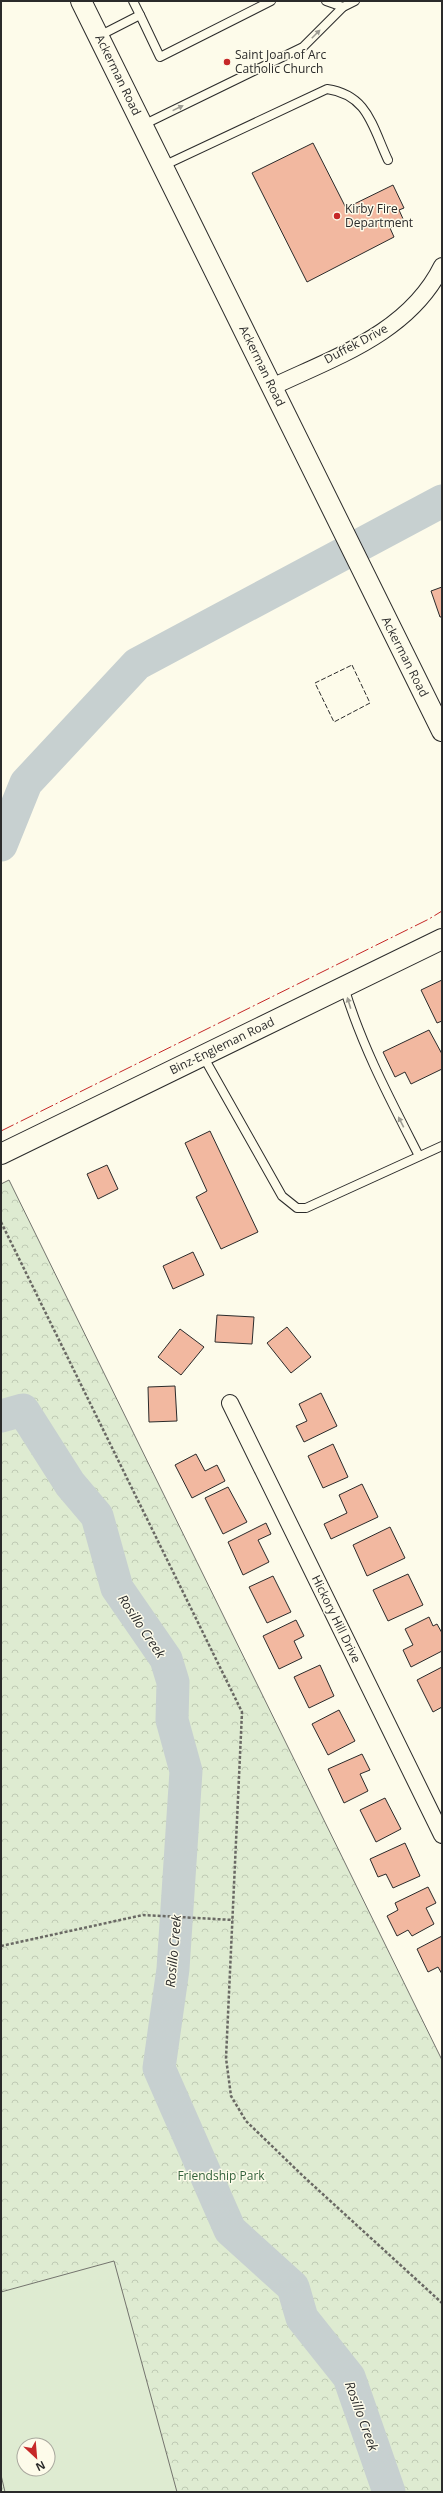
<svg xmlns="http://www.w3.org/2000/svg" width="443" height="2493" font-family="'Open Sans',sans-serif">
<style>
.forest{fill:url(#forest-crowns);stroke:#74746e;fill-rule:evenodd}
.pitch{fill:#deebd1;stroke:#74746e;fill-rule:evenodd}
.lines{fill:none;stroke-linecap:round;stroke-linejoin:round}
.river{stroke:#c7d0d0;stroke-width:33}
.building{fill:#f2b8a0;stroke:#2b2b2b}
.service-casing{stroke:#2b2b2b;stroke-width:10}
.minor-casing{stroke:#2b2b2b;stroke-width:18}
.tertiary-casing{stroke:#2b2b2b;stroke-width:22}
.path{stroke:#6a6964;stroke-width:2.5;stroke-dasharray:3 2;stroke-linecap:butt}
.service{stroke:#fdfbea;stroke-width:8}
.minor{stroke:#fdfbea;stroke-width:16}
.tertiary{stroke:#fdfbea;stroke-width:20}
.fence{stroke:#2b2b2b;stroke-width:1;stroke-dasharray:5 2;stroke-linecap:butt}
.power{stroke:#c62828;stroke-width:1;stroke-dasharray:14 3 2 3;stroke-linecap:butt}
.oneway{fill:#9e9d94}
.poi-dot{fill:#c62828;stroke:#fdfbea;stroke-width:1.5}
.labels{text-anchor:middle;stroke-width:3;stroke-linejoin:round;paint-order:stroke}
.poi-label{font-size:12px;fill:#2b2b2b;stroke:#fdfbea;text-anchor:start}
.street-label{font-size:12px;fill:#2b2b2b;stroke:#fdfbea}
.park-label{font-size:12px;fill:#34623c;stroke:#fdfbea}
.water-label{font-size:13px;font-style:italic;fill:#2b2b2b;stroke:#fdfbea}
</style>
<defs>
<pattern id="forest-crowns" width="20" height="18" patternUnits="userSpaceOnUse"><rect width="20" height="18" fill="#deebd1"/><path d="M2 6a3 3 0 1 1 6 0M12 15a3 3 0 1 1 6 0" fill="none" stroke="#bfcab4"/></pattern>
</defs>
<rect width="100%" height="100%" fill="#fdfbea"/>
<!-- forest -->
<path class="forest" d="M9 1180 442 2060V2492H1V1184ZM24 2445H48V2469H24Z"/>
<!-- pitch -->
<path class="pitch" d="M114 2261 177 2492H5L1 2475V2292ZM24 2445H48V2469H24Z"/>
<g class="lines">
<!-- river -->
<g class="river">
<polyline points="1,845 26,783 137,664 442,501"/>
<polyline points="1,1416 23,1410 70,1484 97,1516 117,1588 166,1659 173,1682 172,1720 186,1771 173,1969 159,2068 230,2230 293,2287 302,2318 349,2377 389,2492"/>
</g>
</g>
<!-- building -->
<g class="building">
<polygon points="313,143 346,208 393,185 404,208 399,210 404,221 390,228 394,237 307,282 252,173"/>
<polygon points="442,587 442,617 440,617 431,591"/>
<polygon points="442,980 442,1021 437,1023 421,990"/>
<polygon points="429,1030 442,1054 442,1069 411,1084 405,1072 395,1077 383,1052"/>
<polygon points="210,1131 258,1232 221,1249 196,1197 207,1191 185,1143"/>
<polygon points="107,1165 118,1189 98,1199 87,1174"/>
<polygon points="193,1252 204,1275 173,1289 163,1266"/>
<polygon points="217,1315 254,1317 252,1344 215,1342"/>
<polygon points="287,1327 311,1357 291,1373 267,1343"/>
<polygon points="180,1329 204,1347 181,1375 158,1357"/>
<polygon points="175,1386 177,1421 149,1422 148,1387"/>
<polygon points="321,1393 337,1426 304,1442 296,1426 307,1421 299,1404"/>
<polygon points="333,1444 348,1477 323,1488 308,1456"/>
<polygon points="196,1454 205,1471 217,1465 225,1481 192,1498 175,1465"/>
<polygon points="362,1484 378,1517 331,1539 324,1524 347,1513 339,1495"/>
<polygon points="228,1487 247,1522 223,1534 205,1498"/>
<polygon points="266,1523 271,1534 258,1540 269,1562 243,1575 228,1542"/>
<polygon points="390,1527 405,1558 367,1576 353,1545"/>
<polygon points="408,1574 423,1605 388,1621 373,1590"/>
<polygon points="273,1576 291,1612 267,1623 249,1587"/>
<polygon points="429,1617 433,1626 437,1624 442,1633 442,1651 411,1667 403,1650 413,1645 405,1629"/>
<polygon points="296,1620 304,1636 294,1641 302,1658 279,1669 263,1636"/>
<polygon points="320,1665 334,1696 309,1708 294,1677"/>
<polygon points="442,1667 442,1707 433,1712 417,1680"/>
<polygon points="339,1710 355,1741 328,1755 312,1724"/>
<polygon points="362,1754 370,1770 360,1774 368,1791 344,1803 328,1769"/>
<polygon points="385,1798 401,1829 376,1842 360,1810"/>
<polygon points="405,1843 420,1876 393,1888 386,1874 378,1877 370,1859"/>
<polygon points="428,1887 436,1903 426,1908 434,1924 412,1936 408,1930 397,1936 387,1916 398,1910 395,1903"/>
<polygon points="442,1936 442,1974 438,1967 428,1972 417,1949"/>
</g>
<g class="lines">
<!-- service casing -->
<g class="service-casing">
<g id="service">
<polyline points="133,1 140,15"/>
<polyline points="326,1 343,7"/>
<polyline points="99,36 140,15 160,57 271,1"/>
<polyline points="143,125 303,47 343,7 355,1"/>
<path d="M163 166 327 89C368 95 372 126 388 160"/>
<path d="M344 987C362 1047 391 1101 419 1156"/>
<polyline points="203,1056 282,1196 297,1208 306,1208 442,1146"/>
</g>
</g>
<!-- minor casing -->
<g class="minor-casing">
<g id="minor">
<path d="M272 387C335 357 409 333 442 266"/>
<polyline points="230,1403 442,1835"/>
</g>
</g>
<!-- tertiary casing -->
<g class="tertiary-casing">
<g id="tertiary">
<polyline points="81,1 442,731"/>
<polyline points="1,1154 442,939"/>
</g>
</g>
<!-- path -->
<g class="path">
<polyline points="1,1222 242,1712 226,2058 231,2096 246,2121 303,2176 442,2303"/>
<polyline points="1,1946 143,1915 233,1920"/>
</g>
<!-- service -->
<use href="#service" class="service"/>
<!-- minor -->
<use href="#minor" class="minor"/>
<!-- tertiary -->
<use href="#tertiary" class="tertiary"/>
<!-- fence -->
<polygon class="fence" points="352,665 370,703 334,722 315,683"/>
<!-- power -->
<polyline class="power" points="1,1131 429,919 442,911"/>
</g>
<!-- one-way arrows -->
<defs><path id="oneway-solid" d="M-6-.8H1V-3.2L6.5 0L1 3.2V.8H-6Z"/></defs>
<g class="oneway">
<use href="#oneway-solid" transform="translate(316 34) rotate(-45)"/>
<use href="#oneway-solid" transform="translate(178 108) rotate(-26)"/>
<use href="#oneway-solid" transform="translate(349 1003) rotate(-107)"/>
<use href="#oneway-solid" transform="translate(401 1122) rotate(-117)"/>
</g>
<!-- markers -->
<g class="poi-dot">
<circle cx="227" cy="62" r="4"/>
<circle cx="337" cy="216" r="4"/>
</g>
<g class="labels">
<!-- poi labels -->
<g class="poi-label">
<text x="235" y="59">Saint Joan of Arc<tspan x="235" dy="14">Catholic Church</tspan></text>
<text x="345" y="213">Kirby Fire<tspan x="345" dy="14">Department</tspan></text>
</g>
<!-- street labels -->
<g class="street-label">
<text transform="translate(118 75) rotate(64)" y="4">Ackerman Road</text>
<text transform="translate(356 344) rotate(-28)" y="4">Duffek Drive</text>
<text transform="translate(262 366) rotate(64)" y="4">Ackerman Road</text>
<text transform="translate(405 657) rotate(63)" y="4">Ackerman Road</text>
<text transform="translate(222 1046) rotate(-26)" y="4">Binz-Engleman Road</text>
<text transform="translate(336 1619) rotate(64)" y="4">Hickory Hill Drive</text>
</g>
<!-- park labels -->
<g class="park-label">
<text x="221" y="2180">Friendship Park</text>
</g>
<!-- water labels -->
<g class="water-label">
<text transform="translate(142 1626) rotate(56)" y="5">Rosillo Creek</text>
<text transform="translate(173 1951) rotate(-85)" y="5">Rosillo Creek</text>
<text transform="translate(362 2416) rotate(70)" y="5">Rosillo Creek</text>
</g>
</g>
<!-- border -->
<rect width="443" height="2493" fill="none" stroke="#2b2b2b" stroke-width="4"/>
<!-- north arrow -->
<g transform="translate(36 2457) rotate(154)"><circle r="19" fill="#fdfbea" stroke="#a9a89e"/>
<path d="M0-3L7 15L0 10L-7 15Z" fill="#c62828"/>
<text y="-6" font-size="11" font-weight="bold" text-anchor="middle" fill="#2b2b2b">N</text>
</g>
</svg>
